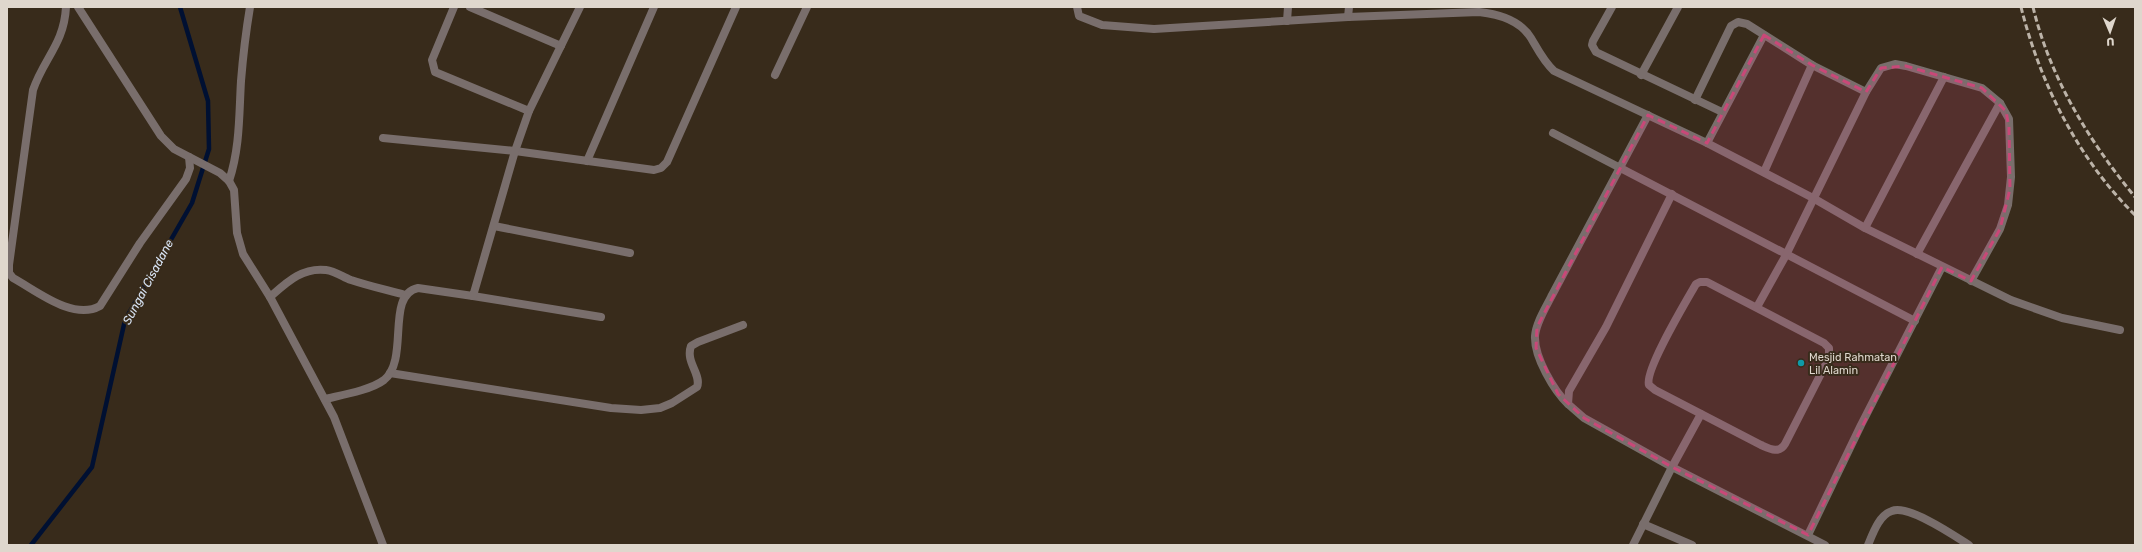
<svg xmlns="http://www.w3.org/2000/svg" width="2142" height="552" font-family="Rubik,sans-serif">
<style>
.lines{fill:none;stroke-linecap:round;stroke-linejoin:round}
.stream{stroke:#001032;stroke-width:4.5}
.street{stroke:#796e6c;stroke-width:8}
.rail{stroke:#bcb3a8;stroke-width:3;stroke-dasharray:6 3;stroke-linecap:butt}
.marked{fill:#c94878;fill-opacity:0.2;stroke:#c94878;stroke-width:3;stroke-dasharray:8 5;stroke-linejoin:round}
.culture-dot{fill:#0f9aa8;stroke:#382b1b;stroke-width:1.5}
.labels{text-anchor:middle;stroke-width:4;stroke-linejoin:round;paint-order:stroke}
.poi-label{font-size:11px;fill:#dfd7cd;stroke:#382b1b;text-anchor:start}
.water-label{font-size:12px;font-style:italic;fill:#d9e5f5;stroke:#382b1b}
</style>
<rect width="100%" height="100%" fill="#382b1b"/>
<g class="lines">
<!-- stream -->
<polyline class="stream" points="31,545 92,467 125,320 192,203 209,149 208,101 180,7"/>
<!-- street -->
<g class="street">
<path d="M66 7C64 44 44 58 33 90L9 265V273L13 278C37 291 73 321 100 306L140 243 186 179 190 168 189 157"/>
<polyline points="78,7 161,136 174,149 220,173 229,181 234,190 237,233 243,254 270,297 334,417 383,545"/>
<polyline points="454,7 432,60 435,72 529,111"/>
<polyline points="470,7 561,46"/>
<path d="M1077 7 1079 16 1102 25 1154 29 1348 17 1479 12C1498 14 1520 20 1531 38 1538 50 1544 62 1554 71L1707 143 1813 198 1865 228 2011 300 2062 318 2120 330"/>
<polyline points="1612,7 1593,41 1592,45 1596,52 1722,112"/>
<polyline points="1348,17 1349,7"/>
<polyline points="1287,21 1288,7"/>
<polyline points="775,75 807,7"/>
<polyline points="1641,75 1678,7"/>
<polyline points="1695,100 1731,26 1738,22 1747,24 1812,65 1866,92"/>
<polyline points="1553,133 1915,321"/>
<polyline points="383,138 515,151 654,170 661,168 667,162 736,7"/>
<polyline points="1707,143 1764,35"/>
<polyline points="587,161 654,7"/>
<polyline points="1764,172 1812,65"/>
<path d="M229 181C240 148 239 115 241 81 243 56 246 31 250 7"/>
<polyline points="1672,194 1606,327 1569,391 1568,404 1584,418 1672,467 1825,545"/>
<polyline points="494,226 630,253"/>
<polyline points="1865,228 1944,77"/>
<polyline points="1917,254 2000,103"/>
<path d="M1700 282H1707L1824 343 1829 348V358L1785 444C1779 454 1770 449 1761 445L1655 390 1649 385C1644 371 1687 300 1696 284Z"/>
<polyline points="473,296 601,317"/>
<path d="M270 297C286 283 302 267 326 270 335 271 343 277 351 280 369 286 387 290 405 295"/>
<polyline points="1757,307 1786,255 1866,92 1881,68 1895,64 1906,66 1982,88 2000,103 2009,119 2011,177 2008,205 2000,229 1971,281"/>
<path d="M390 373 611 408 641 410 660 408 672 403 697 387C702 375 685 362 691 346L698 342 743 325"/>
<path d="M325 399C342 395 371 390 384 380 410 359 385 295 418 288L473 296 515 151 529 111 580 7"/>
<path d="M1568 404C1554 391 1534 357 1535 336 1536 323 1545 309 1551 297L1648 115"/>
<polyline points="1643,524 1692,545"/>
<polyline points="1808,535 1861,425 1942,267"/>
<polyline points="1633,545 1672,467 1701,414"/>
<path d="M1868 545C1873 533 1879 515 1892 511 1908 504 1955 536 1969 545"/>
</g>
<!-- rail -->
<g class="rail">
<path d="M2021 7C2040 83 2078 159 2135 215"/>
<path d="M2033 7C2050 78 2089 141 2135 197"/>
</g>
</g>
<!-- marked area -->
<path class="marked" d="M1764 35 1812 65 1866 92 1881 68 1906 66 1982 88 2006 111 2009 128 2010 189 2000 229 1971 281 1942 267 1808 535 1672 467 1584 418 1558 394 1536 348 1537 327 1648 115 1707 143Z"/>
<!-- markers -->
<circle class="culture-dot" cx="1801" cy="363" r="4"/>
<g class="labels">
<!-- poi labels -->
<g class="poi-label">
<text x="1809" y="361">Mesjid Rahmatan<tspan x="1809" dy="13">Lil Alamin</tspan></text>
</g>
<!-- water labels -->
<g class="water-label">
<text transform="translate(148 282) rotate(-62)" y="4">Sungai Cisadane</text>
</g>
</g>
<!-- border -->
<rect width="2142" height="552" fill="none" stroke="#dfd7cd" stroke-width="16"/>
<!-- north arrow -->
<g transform="translate(2110 32) rotate(178)" stroke="#382b1b" stroke-width="3" paint-order="stroke">
<path d="M0-3L7 15L0 10L-7 15Z" fill="#dfd7cd"/>
<text y="-6" font-size="11" font-weight="bold" text-anchor="middle" fill="#dfd7cd">U</text>
</g>
</svg>
